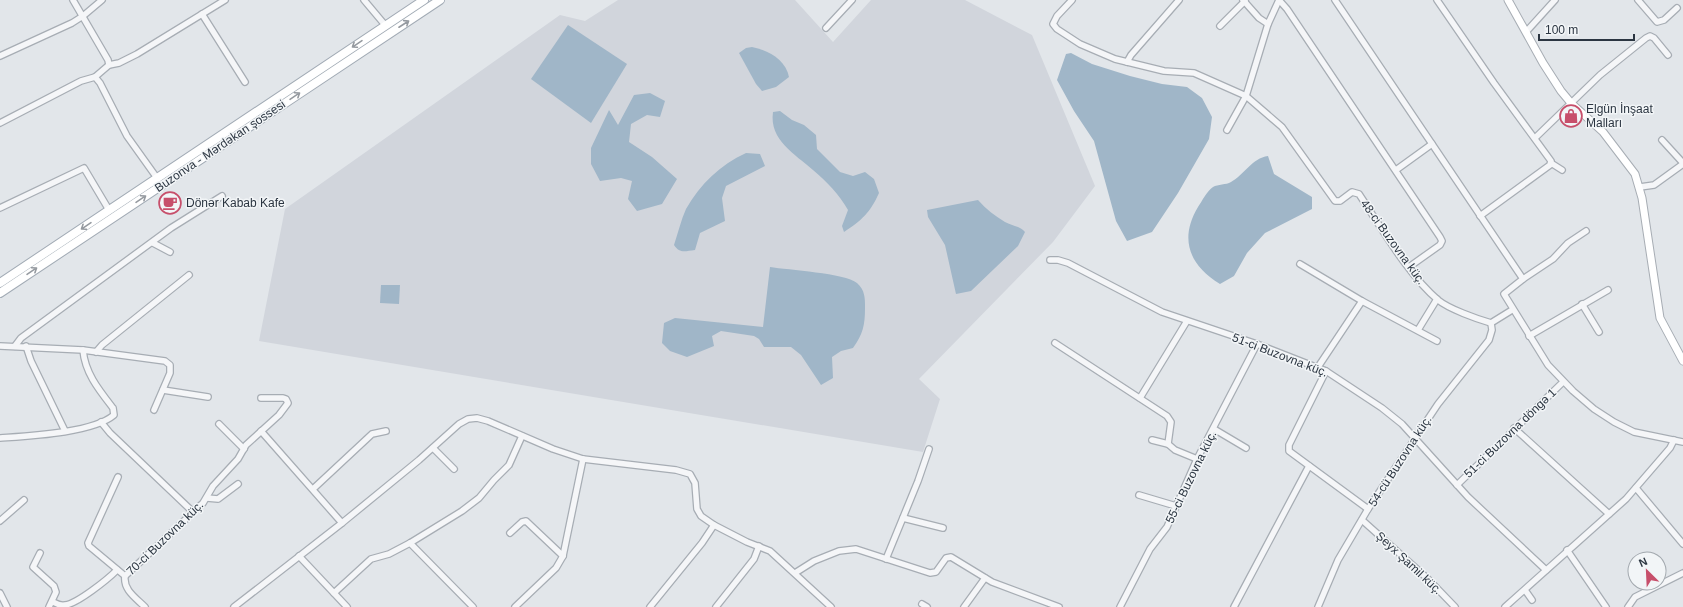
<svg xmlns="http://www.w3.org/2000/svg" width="1683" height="607" font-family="Helvetica,sans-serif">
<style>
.built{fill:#d1d5dc}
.water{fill:#a0b6c8}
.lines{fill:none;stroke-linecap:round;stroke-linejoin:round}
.street-casing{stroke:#a7adb4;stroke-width:8}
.secondary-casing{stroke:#a7adb4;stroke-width:9}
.primary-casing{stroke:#a2abb5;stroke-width:10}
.street{stroke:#f5f6f8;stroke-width:5.5}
.secondary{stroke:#fff;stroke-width:7}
.primary{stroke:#fff;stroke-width:8}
.oneway{stroke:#959aa0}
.labels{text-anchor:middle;stroke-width:3;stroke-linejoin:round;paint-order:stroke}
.poi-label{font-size:12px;fill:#2b3541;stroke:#f2f5f7;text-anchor:start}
.street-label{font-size:12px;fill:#2b3541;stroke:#f2f5f7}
</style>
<rect width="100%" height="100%" fill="#e2e6ea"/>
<!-- built -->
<polygon class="built" points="618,0 795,0 833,42 871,0 965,0 1032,35 1095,186 1053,242 919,379 940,399 923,452 259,341 285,209 560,15 585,21"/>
<!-- water -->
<g class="water">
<polygon points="568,25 627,64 591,123 531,79"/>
<path d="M752 47C768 50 786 60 789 77L776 87 762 91 756 84 739 53 746 48Z"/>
<polygon points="1071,53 1092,64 1130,76 1162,84 1187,87 1202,98 1212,117 1209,139 1178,193 1152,232 1127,241 1116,221 1094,141 1074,111 1057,80 1066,54"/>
<polygon points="650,93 665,101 660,117 647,115 631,124 629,142 652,157 677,179 662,204 637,211 628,199 632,181 621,178 600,181 591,164 591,148 609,110 618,125 634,95"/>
<path d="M780 111 792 120 804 125 816 135 817 149 840 172 853 176 865 172 874 179 879 193C870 213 862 220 844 232L842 226 848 210C839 194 827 182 813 170 795 154 769 140 773 112Z"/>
<path d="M746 153 760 154 765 166 726 186 722 198 725 221 700 233 695 250C685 251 680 254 674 245 678 233 681 220 686 209 700 184 720 165 746 153Z"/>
<path d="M1268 156 1274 174 1312 197V209L1265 233 1247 253 1234 276 1220 284C1189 265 1179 239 1198 207 1202 201 1207 191 1213 187 1218 184 1226 185 1231 182 1244 175 1252 158 1268 156Z"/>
<path d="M978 200C986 209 995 216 1005 222 1012 226 1020 226 1025 232L1018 246 971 291 956 294 945 245 928 217 927 210Z"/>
<path d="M770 267C788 270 845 273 857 283 865 290 865 298 865 308 865 325 863 334 853 348L841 351 832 357 833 378 821 385 801 355 791 347H764L759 339 754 336 721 331 712 336 714 346 687 357 670 351 662 343 664 323 675 318 763 327Z"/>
<polygon points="381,285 400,285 399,304 380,303"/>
</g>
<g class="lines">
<!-- street casing -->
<g class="street-casing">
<g id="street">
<polyline points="73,0 108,60 109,65"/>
<polyline points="364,0 385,25"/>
<path d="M1072 0 1057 16 1053 24 1057 29 1080 44 1115 59 1164 71 1194 73 1246 96 1282 127 1335 201H1340L1352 192 1359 194C1381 227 1408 275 1438 300 1449 309 1477 319 1491 323L1512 310"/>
<polyline points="1243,0 1259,18 1268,24"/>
<polyline points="1279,0 1287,9 1440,237 1442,241 1440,245 1409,267"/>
<polyline points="1335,0 1523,279 1504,294 1548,365 1573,391 1594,409 1614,422 1634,432 1683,442"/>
<polyline points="1437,0 1494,83 1551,161 1550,165 1480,216"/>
<polyline points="1638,0 1657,22 1664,20 1677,8"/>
<polyline points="202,14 245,82"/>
<polyline points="1220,26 1245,1"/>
<polyline points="826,28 852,0"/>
<polyline points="1526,32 1555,0"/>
<polyline points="0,56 72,23 83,16 102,0"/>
<polyline points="1127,62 1131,55 1179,0"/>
<polyline points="95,77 109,65 119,63 137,54 225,0"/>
<polyline points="0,123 81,81 95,77 100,83 127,136 157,178"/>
<polyline points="1227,130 1246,96 1268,24 1279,0"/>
<polyline points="1535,138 1600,75 1646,38 1650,36 1654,38 1668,55"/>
<polyline points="1662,140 1683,163"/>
<polyline points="1551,163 1562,170"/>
<polyline points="1396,170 1432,144"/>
<polyline points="1640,187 1654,185 1683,164"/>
<polyline points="0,208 84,168 109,210"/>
<polyline points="153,243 170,252"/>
<polyline points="1050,260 1058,260 1068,263 1162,312 1257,344 1326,371 1382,408 1402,424 1468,497 1546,570"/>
<polyline points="1300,264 1362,301 1437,341"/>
<polyline points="1523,279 1553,259 1568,243 1586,231"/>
<polyline points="1582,304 1599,332"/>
<polyline points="1418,330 1437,299"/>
<polyline points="1529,336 1608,290"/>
<polyline points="1055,343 1167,416 1171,422 1168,444 1175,450 1197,459"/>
<polyline points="0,346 83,350 165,361 170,365 170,373 154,410"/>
<polyline points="15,346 21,338 171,228 222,196"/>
<polyline points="26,346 31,361 65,431"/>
<polyline points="96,352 102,345 189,275"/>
<polyline points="1318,367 1362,301"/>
<polyline points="1326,371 1289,445 1289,451 1368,509"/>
<polyline points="163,390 208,397"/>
<polyline points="1140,398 1187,321"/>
<polyline points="101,422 110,433 193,512"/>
<polyline points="219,424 244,449"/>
<polyline points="1514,428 1609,514"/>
<polyline points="1214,429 1246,448"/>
<polyline points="261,431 342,523"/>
<path d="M0 438C28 436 93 433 114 415L113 408C99 390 85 373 83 350"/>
<polyline points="1152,440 1168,444"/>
<polyline points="433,448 454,469"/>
<polyline points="118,477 88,543 89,546 125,576"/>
<polyline points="1457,485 1563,382"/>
<polyline points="1636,488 1683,544"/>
<polyline points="313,489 372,434 386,431"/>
<polyline points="1139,495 1176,506"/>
<polyline points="207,498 218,499 238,484"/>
<polyline points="903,518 943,528"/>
<polyline points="1362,520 1428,579 1455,607"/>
<polyline points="0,521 24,500"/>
<polyline points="510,533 522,522 526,521 563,556"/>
<polyline points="410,543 473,607"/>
<polyline points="1567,550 1606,607"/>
<polyline points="40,553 33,567 54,586 56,592 49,607"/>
<polyline points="299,556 347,607"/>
<polyline points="886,559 918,481 929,449"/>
<polyline points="795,573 814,561 839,551 856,549 930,573 936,572 946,558 951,557 992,582 1059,607"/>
<polyline points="1525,590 1532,600"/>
<polyline points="0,593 7,607"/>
<polyline points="334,593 371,559 389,554 410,543 462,511 479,498 494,480 509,465 522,436"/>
<path d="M53 602C57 604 60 606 65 605 77 604 108 579 117 570"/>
<polyline points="922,604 927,607"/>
<path d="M145 607C136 598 123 590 125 576L203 503 213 486 238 459 246 445 279 415 288 403 286 399 283 398H261"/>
<polyline points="234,607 342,523 419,460 459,424 468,419 477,418 488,421 553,449 583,459 676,470 690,474 695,483 697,509 701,516 714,525 747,542 770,551 831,607"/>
<polyline points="515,607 556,568 563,556 583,459"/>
<polyline points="650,607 702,543 714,525"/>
<polyline points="716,607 754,559 759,546"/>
<polyline points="964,607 985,578"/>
<polyline points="1120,607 1150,549 1167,527 1197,459 1257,344"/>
<polyline points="1234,607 1309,466"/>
<polyline points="1318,607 1338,560 1368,509 1438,404 1489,340 1492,330 1491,323"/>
<polyline points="1505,607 1626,499 1670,448 1674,440"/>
<polyline points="1628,607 1635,597 1683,573"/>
</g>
</g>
<!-- secondary casing -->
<g class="secondary-casing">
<polyline id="secondary" points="1508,0 1543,63 1561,91 1571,103 1603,132 1635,174 1642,198 1660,318 1683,361"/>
</g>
<!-- primary casing -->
<g class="primary-casing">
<g id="primary">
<polyline points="0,283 424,0"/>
<polyline points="0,293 440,0"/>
</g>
</g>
<!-- street -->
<use href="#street" class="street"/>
<!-- secondary -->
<use href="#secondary" class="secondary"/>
<!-- primary -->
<use href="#primary" class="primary"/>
</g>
<!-- one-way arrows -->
<defs><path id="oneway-shaft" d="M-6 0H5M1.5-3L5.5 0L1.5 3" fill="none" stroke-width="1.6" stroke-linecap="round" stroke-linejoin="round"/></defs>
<g class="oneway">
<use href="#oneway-shaft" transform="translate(404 24) rotate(-33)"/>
<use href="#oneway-shaft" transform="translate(357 44) rotate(146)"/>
<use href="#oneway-shaft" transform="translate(295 96) rotate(-34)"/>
<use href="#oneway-shaft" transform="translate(141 199) rotate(-34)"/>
<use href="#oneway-shaft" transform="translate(86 226) rotate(146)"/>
<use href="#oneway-shaft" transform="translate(32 271) rotate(-34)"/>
</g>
<!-- icons -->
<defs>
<g id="shop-ring" transform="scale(1.15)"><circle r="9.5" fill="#f2f5f7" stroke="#c74f6b" stroke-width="1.5"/><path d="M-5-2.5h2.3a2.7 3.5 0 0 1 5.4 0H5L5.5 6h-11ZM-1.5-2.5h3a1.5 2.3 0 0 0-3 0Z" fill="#c74f6b"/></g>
<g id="cafe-ring" transform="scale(1.15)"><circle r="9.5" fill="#f2f5f7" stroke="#c74f6b" stroke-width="1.5"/><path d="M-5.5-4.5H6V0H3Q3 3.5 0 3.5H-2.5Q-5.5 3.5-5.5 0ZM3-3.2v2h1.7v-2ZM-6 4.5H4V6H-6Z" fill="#c74f6b"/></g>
</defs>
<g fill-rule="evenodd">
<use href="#shop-ring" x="1571" y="116"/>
<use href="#cafe-ring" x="170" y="203"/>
</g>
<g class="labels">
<!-- poi labels -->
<g class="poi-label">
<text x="1586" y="113">Elgün İnşaat<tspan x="1586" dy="14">Malları</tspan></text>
<text x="186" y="207">Dönər Kabab Kafe</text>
</g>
<!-- street labels -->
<g class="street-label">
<text transform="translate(220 146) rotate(-34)" y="4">Buzonva - Mərdəkan şossesi</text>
<text transform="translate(1393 242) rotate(54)" y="4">48-ci Buzovna küç.</text>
<text transform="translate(1280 355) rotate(21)" y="4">51-ci Buzovna küç.</text>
<text transform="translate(1510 433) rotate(-44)" y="4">51-ci Buzovna döngə 1</text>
<text transform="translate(1400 461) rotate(-57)" y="4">54-cü Buzovna küç.</text>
<text transform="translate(1191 477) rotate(-64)" y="4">55-ci Buzovna küç.</text>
<text transform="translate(165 538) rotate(-44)" y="4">70-ci Buzovna küç.</text>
<text transform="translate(1409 563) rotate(43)" y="4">Şeyx Şamil küç.</text>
</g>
</g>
<!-- north arrow -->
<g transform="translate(1647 571) rotate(336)"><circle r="19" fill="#f2f5f7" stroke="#a2a8ae"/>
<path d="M0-3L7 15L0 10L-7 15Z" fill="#c74f6b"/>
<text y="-6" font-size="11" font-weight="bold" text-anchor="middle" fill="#2b3541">N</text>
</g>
<!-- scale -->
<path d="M1539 34v6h95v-6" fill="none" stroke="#2b3541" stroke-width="2"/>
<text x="1545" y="34" font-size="12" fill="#2b3541" stroke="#f2f5f7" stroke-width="3" paint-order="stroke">100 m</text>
</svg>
